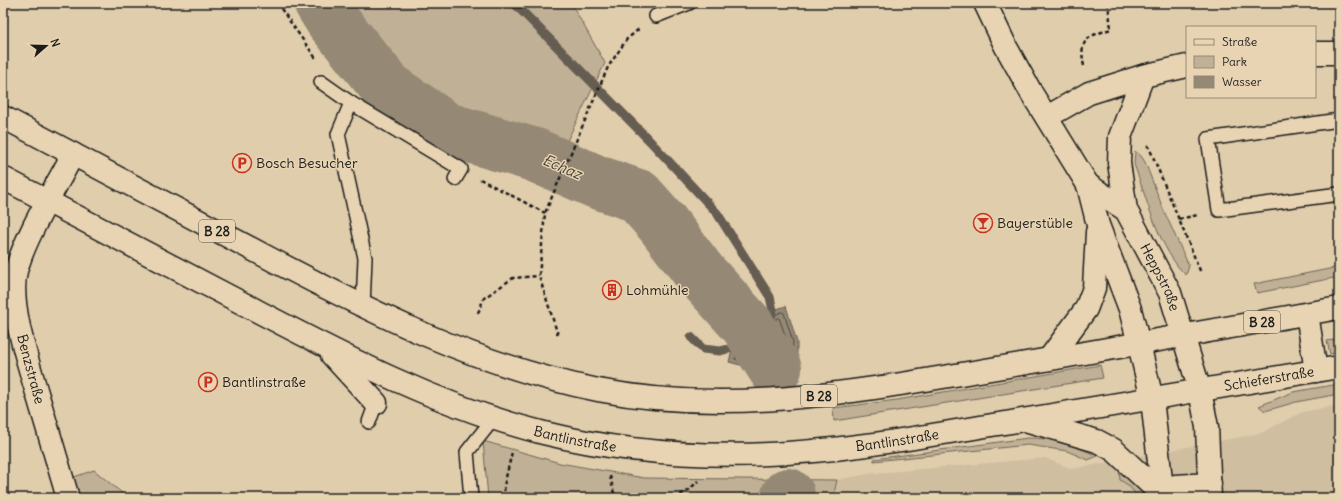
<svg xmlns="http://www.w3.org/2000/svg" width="1342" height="501" font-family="Delius,sans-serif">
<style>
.built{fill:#d0bea0}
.green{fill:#c0b095;stroke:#6e6658}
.water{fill:#958975;stroke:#655d51}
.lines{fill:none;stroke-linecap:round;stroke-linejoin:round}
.shore{stroke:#4c4840;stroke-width:1}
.stream{stroke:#655d51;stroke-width:9}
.river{stroke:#958975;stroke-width:54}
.lane-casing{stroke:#1c1c1c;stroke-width:16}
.street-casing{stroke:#1c1c1c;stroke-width:25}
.secondary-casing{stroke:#1c1c1c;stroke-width:25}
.primary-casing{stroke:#1c1c1c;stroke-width:25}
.path{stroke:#1c1c1c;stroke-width:2.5;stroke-dasharray:4 3;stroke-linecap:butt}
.lane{stroke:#e8d4b2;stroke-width:13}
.street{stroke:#e8d4b2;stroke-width:22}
.secondary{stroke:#e8d4b2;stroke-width:22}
.primary{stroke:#e8d4b2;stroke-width:22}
.labels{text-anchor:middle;stroke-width:3;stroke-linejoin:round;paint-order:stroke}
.shield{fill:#e8d4b2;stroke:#595349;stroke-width:1}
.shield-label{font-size:13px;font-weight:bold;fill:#1c1c1c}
.poi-label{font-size:14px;fill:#1c1c1c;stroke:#e8d4b2;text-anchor:start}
.street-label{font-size:14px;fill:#1c1c1c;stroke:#e8d4b2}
.water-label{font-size:15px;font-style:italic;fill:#46423b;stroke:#e8d4b2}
</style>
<rect width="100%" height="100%" fill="#e0cdac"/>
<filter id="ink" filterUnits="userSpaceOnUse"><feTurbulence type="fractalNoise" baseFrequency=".025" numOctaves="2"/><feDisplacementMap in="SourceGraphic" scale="8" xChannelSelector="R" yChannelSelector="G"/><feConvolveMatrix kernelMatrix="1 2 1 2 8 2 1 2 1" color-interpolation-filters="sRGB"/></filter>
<g filter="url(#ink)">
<!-- built -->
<polygon class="built" points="1339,405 1339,498 834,498 837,480 867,474 1045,458 1072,469 1261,433 1302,412"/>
<!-- green -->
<g class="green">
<polygon points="290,3 571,3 605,63 544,188 474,157 400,113 347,76"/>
<path d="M1135 151 1141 156 1145 162 1164 211 1189 266 1186 275C1160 252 1146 197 1134 164Z"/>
<polygon points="1339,267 1339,277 1257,293 1254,284"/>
<polygon points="1339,339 1339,352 1330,354 1327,341"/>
<polygon points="1100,365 1103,378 834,421 833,408 897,400"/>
<polygon points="1339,384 1339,394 1296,402 1265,411 1259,406 1293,392"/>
<path d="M1028 438C1055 438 1073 445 1098 456L1088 460 1067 451 1028 445 874 461V459Z"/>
<polygon points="483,441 560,463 644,478 837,480 833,498 488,498"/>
<polygon points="1119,469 1135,482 1146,498 1139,498 1128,485 1120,480"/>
<polygon points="94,470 128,498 68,498 63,481"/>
</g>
<!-- water -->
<path class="water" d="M786 306 797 342V362C770 370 757 370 729 362L736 333 773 310Z"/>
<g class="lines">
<!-- shore -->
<g class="shore">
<path d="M782 312 784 313 793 342 792 359C774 366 753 366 735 359L740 335 749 328Z"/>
<polygon points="779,318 788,343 787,355 773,360 741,356 744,338"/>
<polygon points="774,327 777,328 782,344 781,351 773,354 748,352 750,342"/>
</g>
<!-- stream -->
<g class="stream">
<polyline points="514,3 649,140 717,213 770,297 773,310 770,321"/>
<polyline points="691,337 703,349 720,351 744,345"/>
</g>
<!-- river -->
<g class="river">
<polyline points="321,3 331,19 388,89 446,129 535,155 597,182 638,196 662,223 700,273 747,325 775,369"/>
<polyline points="788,498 788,495"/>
</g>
<!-- lane casing -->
<g class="lane-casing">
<g id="lane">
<polyline points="656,16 689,3"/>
<polyline points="321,82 351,103 338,134 365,258 363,307"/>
<polyline points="351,103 461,169 455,179"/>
<polyline points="1339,120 1208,139 1219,210 1339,194"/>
<polyline points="369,422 376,403"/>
<polyline points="471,498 467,452 494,418"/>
</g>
</g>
<!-- street casing -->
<g class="street-casing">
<g id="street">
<polyline points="1315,53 1339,53"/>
<polyline points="1047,117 1089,93 1143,76 1187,66"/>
<polyline points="1126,210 1119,163 1120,137 1143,76"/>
<path d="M68 498C58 463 47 428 37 393 28 362 8 303 16 271 26 234 55 189 73 154"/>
</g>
</g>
<!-- secondary casing -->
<g class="secondary-casing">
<g id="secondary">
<polyline points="985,3 1006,47 1032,94 1088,185 1098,225 1130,309 1139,344 1152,399 1163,498"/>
<path id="s1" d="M1088 185 1126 210 1170 293 1200 391 1207 427 1210 498"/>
<polyline points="1049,359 1086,309 1094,288 1097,232"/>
<polyline points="1025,420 1097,441 1114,450 1163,496"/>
<polyline points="1163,496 1175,486 1210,484"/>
</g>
</g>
<!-- primary casing -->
<g class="primary-casing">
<g id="primary">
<path d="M3 117C91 163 178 210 265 256 373 313 478 366 598 390 731 416 860 391 991 369 1107 350 1223 328 1339 308"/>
<path id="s2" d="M3 178C82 219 161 260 240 302 338 353 436 406 544 433 649 459 759 460 866 445 913 439 959 430 1005 423 1117 405 1228 385 1339 367"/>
<polyline points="1307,314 1316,371"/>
<polyline points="332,355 376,403"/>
</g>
</g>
<!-- path -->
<g class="path">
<polyline points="277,3 317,60"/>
<path d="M1084 66C1078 38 1089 36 1111 29L1108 3"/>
<polyline points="1147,145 1149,147 1201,273"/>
<polyline points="480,179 545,213"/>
<polyline points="1179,219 1198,215"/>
<polyline points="478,313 484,298 513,278 539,276"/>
<polyline points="558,335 539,276 545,213 608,67 627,39 639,29"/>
<polyline points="610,476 615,498"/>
<polyline points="505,498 504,486 512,452"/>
<polyline points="674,498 689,490 698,481"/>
</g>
<!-- lane -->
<use href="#lane" class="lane"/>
<!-- street -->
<use href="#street" class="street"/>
<!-- secondary -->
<use href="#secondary" class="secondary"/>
<!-- primary -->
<use href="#primary" class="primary"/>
</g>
</g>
<!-- icons -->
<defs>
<g id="parking-ring" transform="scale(1)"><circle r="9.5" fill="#e8d4b2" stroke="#c8321e" stroke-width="1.5"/><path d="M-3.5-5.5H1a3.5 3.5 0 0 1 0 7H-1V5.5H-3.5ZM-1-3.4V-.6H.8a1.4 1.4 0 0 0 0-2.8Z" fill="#c8321e"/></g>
<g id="bar-ring" transform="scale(1)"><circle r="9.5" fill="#e8d4b2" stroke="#c8321e" stroke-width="1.5"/><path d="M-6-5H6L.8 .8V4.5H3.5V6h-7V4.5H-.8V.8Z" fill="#c8321e"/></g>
<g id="building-ring" transform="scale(1)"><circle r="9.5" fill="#e8d4b2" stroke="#c8321e" stroke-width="1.5"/><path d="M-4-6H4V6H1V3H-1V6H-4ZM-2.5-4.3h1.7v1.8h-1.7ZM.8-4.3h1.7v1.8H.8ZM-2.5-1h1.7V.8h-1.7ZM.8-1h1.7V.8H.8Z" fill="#c8321e"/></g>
</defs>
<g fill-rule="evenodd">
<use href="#parking-ring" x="242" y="163"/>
<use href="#bar-ring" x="983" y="223"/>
<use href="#building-ring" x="612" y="290"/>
<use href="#parking-ring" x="208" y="382"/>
</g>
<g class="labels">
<!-- shield labels -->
<g class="shield">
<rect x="199" y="220" width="36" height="22" rx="3"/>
<rect x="1244" y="311" width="36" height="22" rx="3"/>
<rect x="801" y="385" width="36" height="22" rx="3"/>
</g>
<g class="shield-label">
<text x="217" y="236">B 28</text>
<text x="1262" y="327">B 28</text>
<text x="819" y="401">B 28</text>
</g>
<!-- poi labels -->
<g class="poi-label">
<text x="256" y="168">Bosch Besucher</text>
<text x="997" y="228">Bayerstüble</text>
<text x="626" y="295">Lohmühle</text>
<text x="222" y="387">Bantlinstraße</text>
</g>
<!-- street labels -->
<g class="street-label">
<text dy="5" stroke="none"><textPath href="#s1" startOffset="121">Heppstraße</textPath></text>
<text transform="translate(31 369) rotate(75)" y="5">Benzstraße</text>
<text dy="5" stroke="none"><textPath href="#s2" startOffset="1332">Schieferstraße</textPath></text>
<text dy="5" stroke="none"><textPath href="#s2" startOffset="631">Bantlinstraße</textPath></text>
<text dy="5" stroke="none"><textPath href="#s2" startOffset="955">Bantlinstraße</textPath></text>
</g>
<!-- water labels -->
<g class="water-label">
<text transform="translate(562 167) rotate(23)" y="5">Echaz</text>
</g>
</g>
<!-- margin -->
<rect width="1342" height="501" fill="none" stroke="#e8d4b2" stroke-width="16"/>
<rect x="8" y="8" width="1326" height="485" fill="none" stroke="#1c1c1c" stroke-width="1.5" filter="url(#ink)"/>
<!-- legend -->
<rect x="1186" y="26" width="130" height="72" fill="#e8d4b2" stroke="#968a76"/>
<rect x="1194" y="39" width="20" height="6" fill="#e8d4b2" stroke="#968a76"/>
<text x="1222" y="46" font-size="12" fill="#1c1c1c">Straße</text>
<rect x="1194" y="56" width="20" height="12" fill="#c0b095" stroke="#968a76"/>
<text x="1222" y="66" font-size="12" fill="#1c1c1c">Park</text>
<rect x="1194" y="76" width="20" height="12" fill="#958975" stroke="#968a76"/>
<text x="1222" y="86" font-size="12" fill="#1c1c1c">Wasser</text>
<!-- north arrow -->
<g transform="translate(46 46) rotate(70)" stroke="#e8d4b2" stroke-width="3" paint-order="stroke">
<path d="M0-3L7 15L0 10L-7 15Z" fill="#1c1c1c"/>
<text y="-6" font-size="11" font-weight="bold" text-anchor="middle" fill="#1c1c1c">N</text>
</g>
</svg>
